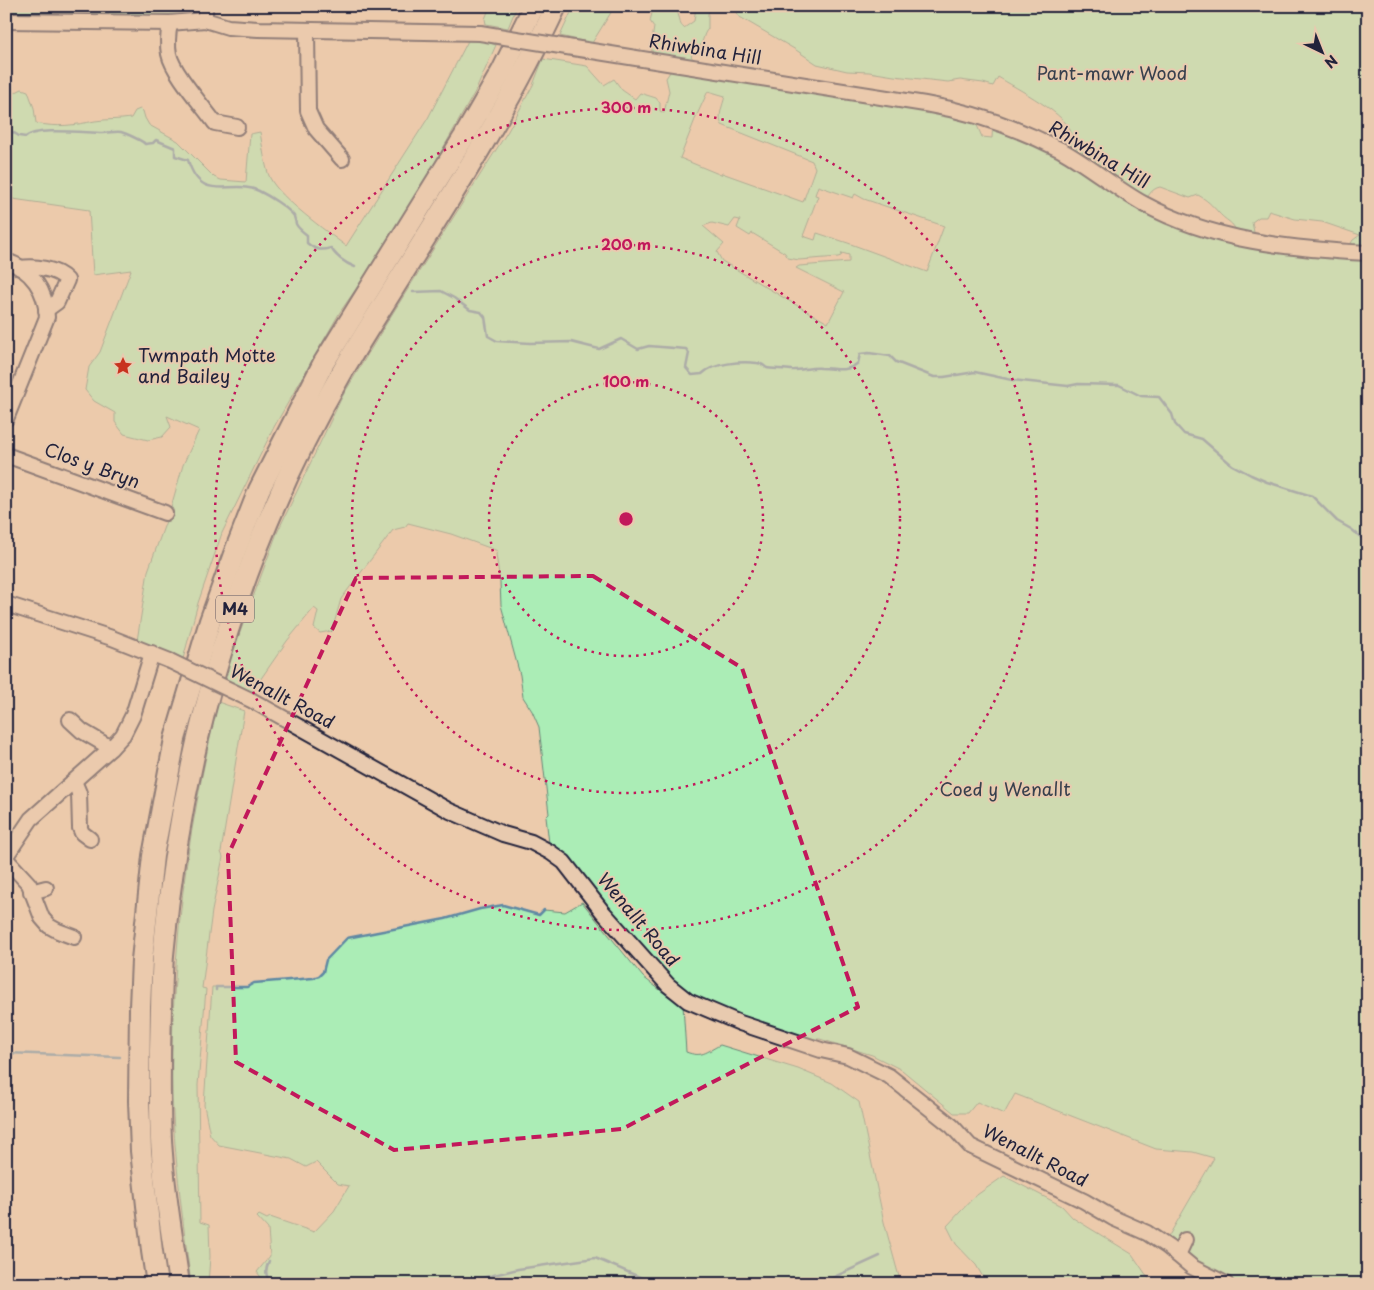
<svg xmlns="http://www.w3.org/2000/svg" width="1374" height="1290" font-family="'Playpen Sans',sans-serif">
<style>
.green{fill:#abedb6;stroke:#668878;fill-rule:evenodd}
.lines{fill:none;stroke-linecap:round;stroke-linejoin:round}
.stream{stroke:#5f88a3;stroke-width:2.5}
.minor-casing{stroke:#22223b;stroke-width:18}
.highway-casing{stroke:#22223b;stroke-width:24}
.minor{stroke:#e8caaf;stroke-width:14}
.highway{stroke:#e8caaf;stroke-width:20}
.minor-bridge-casing{stroke:#22223b;stroke-width:18;stroke-linecap:butt}
.minor-bridge{stroke:#e8caaf;stroke-width:14}
.marked{fill:none;stroke:#c2185b;stroke-width:4;stroke-dasharray:10 6;stroke-linejoin:round}
.ring{fill:none;stroke:#c2185b;stroke-width:2.5;stroke-dasharray:2.5 5}
.labels{text-anchor:middle;stroke-width:4;stroke-linejoin:round;paint-order:stroke}
.shield{fill:#e8caaf;stroke:#5d545e;stroke-width:1}
.shield-label{font-size:16px;font-weight:bold;fill:#22223b}
.street-label{font-size:18px;fill:#22223b;stroke:#e8caaf}
.park-label{font-size:18px;fill:#37404d;stroke:#e8caaf}
.poi-label{font-size:18px;fill:#22223b;stroke:#e8caaf;text-anchor:start}
.centre{fill:#c2185b;stroke:#e8caaf;stroke-width:2.5}
.ring-label{font-size:15px;text-anchor:middle;font-weight:bold;fill:#c2185b;stroke:#e8caaf;stroke-width:4;stroke-linejoin:round;paint-order:stroke}
</style>
<rect width="100%" height="100%" fill="#eccbac"/>
<filter id="ink" filterUnits="userSpaceOnUse"><feTurbulence type="fractalNoise" baseFrequency=".02" numOctaves="2"/><feDisplacementMap in="SourceGraphic" scale="10" xChannelSelector="R" yChannelSelector="G"/><feConvolveMatrix kernelMatrix="1 2 1 2 8 2 1 2 1" color-interpolation-filters="sRGB"/></filter>
<g filter="url(#ink)">
<!-- green -->
<g class="green">
<polygon points="6,6 190,6 185,10 187,22 6,21"/>
<polygon points="490,6 517,6 508,28 486,24 485,19"/>
<polygon points="574,6 615,6 592,43 560,36"/>
<path d="M650 6C661 6 676 3 679 17 681 22 679 24 684 28L694 21 696 6H711L708 14V29C703 34 704 40 700 46 698 50 693 51 691 56L696 63 925 104 976 123 982 137 992 138 993 121 1062 151C1065 146 1071 140 1071 134 1071 116 1014 87 998 77L993 86 983 83 960 80 948 82 894 76 869 72 847 71 817 64 796 50 738 16 737 11 731 6H1368V1284H1237L1196 1260 1181 1247 1167 1239 1214 1158 1193 1152 1156 1149 1015 1094 1004 1114 977 1102 968 1113H954L902 1070 872 1055 820 1039H788L688 1001 550 852 546 817 549 814 539 727 532 711 523 697 520 675 501 605 500 582 496 554 498 551 451 534 408 523 405 527 393 530 341 599 332 631 320 633 314 628 318 611 314 608 287 641 251 693 223 678 277 533 342 397 389 319 508 131 533 85 543 59 587 66 604 85 614 79 622 90 635 99 640 93 656 98 660 103V111L664 113 669 91 666 78 670 72 657 69 651 47 654 27 650 21 652 13ZM708 91 725 96C723 105 717 117 722 125L812 161 815 168 803 202 722 173 721 175 680 158 696 117ZM818 186 853 198 855 194 864 199 944 226 927 272 848 243 817 233 815 240 803 236 818 196 815 195ZM1160 187 1190 198 1198 195C1207 200 1212 205 1219 213 1228 223 1234 221 1238 237L1144 204C1148 196 1151 189 1160 187ZM1269 211 1295 219 1322 222 1360 235 1353 240 1348 248 1250 240 1254 232 1252 222 1259 217H1266ZM735 219 740 220 737 228 750 236 752 233 785 253 788 258 799 260 838 257 841 256 842 253 849 255V262L799 266 796 268 844 292 828 323 791 302 722 261 717 252 724 244 703 226 712 223 729 227Z"/>
<path d="M470 37 496 45 476 90 419 191 386 246 340 312 274 427 222 533 198 603 183 659 137 641 148 571 171 507 183 465 199 430 167 416 171 427 162 437 148 440 124 434 115 422V413L94 401 85 390 89 367 100 352 131 270 93 275 89 210 6 198V97L22 89 28 91 34 108 36 123C57 128 75 125 95 121 107 119 119 120 131 118L135 111 140 109 143 111 145 118 149 125 178 141 214 177 221 180 246 182 250 134 260 132C262 143 265 168 270 178 280 198 326 231 346 246L428 118Z"/>
<path d="M218 702 244 711 221 852 223 857 212 911 202 988 206 989 198 1085 200 1222 209 1225 210 1257 208 1284H191C181 1206 170 1128 172 1050 174 967 181 884 197 802 203 768 211 735 218 702Z"/>
<path d="M582 902 643 977 668 996 683 1005 686 1052C702 1058 706 1052 720 1045L798 1069 832 1083 859 1102 884 1222 901 1284H266L257 1272 270 1256 268 1229 257 1217 259 1215 267 1219 270 1217 314 1232 334 1211 349 1186 338 1184 316 1162 306 1167 291 1159 219 1145 210 1135 204 1105 212 987H247L254 983 313 978 319 976 323 972 326 960 347 938 445 919 480 909 503 905 539 915 544 910 565 912Z"/>
<polygon points="1004,1176 1062,1206 1073,1218 1132,1254 1151,1282 1167,1284 987,1284 976,1265 956,1244 947,1226 974,1197"/>
</g>
<g class="lines">
<!-- stream -->
<g class="stream">
<path d="M6 128 19 136 26 137C36 127 86 133 102 133 108 133 116 131 121 132 125 133 143 141 145 144L153 143 156 140 175 148V156L188 160C201 205 232 178 259 191 269 196 287 207 294 216 294 217 296 223 296 224 298 228 303 232 307 235V243C315 250 321 251 331 248 337 258 345 263 355 267"/>
<path d="M413 292 441 291 454 298 470 310 481 312 485 317 488 336 497 341 530 343 571 342 599 349 621 339 638 349 649 346 686 349 689 353 686 368 692 375 702 374C713 363 742 361 757 363 762 363 764 366 767 368 770 369 786 369 791 370 799 371 811 367 821 368 836 368 846 373 858 363L860 354 869 353 890 356 896 362 934 377H944L975 372 1012 380 1068 386 1078 384 1119 385 1141 396 1159 397 1172 414 1175 424 1184 434 1202 439 1232 465 1251 475 1267 482 1312 496 1337 521 1351 529 1368 543"/>
<polyline points="216,990 216,987 247,987 254,983 313,978 319,976 323,972 326,960 347,938 445,919 480,909 503,905 539,915 544,910"/>
<polyline points="6,1053 120,1057"/>
<path d="M269 1261C265 1270 265 1275 271 1284"/>
<polyline points="478,1279 518,1269 595,1258 656,1284"/>
<polyline points="349,1284 364,1281 367,1284"/>
<polyline points="819,1284 880,1256"/>
</g>
<!-- minor casing -->
<g class="minor-casing">
<g id="minor">
<polyline points="205,6 205,20"/>
<polyline points="6,21 170,23 205,20 228,27 258,29 480,33"/>
<path d="M170 23C168 34 167 44 169 54 173 73 203 106 215 123L237 127"/>
<polyline points="307,30 308,111 316,129 342,159"/>
<path d="M567 47 925 104C973 112 1018 128 1061 150 1090 166 1115 188 1144 204 1212 241 1291 249 1368 253"/>
<path d="M6 261C32 269 46 291 47 317L6 419"/>
<path d="M20 268C35 266 56 268 67 280L57 302 46 310"/>
<polyline points="6,455 165,513"/>
<polyline points="6,604 112,638 170,661"/>
<polyline points="253,701 450,811 503,834 531,842 550,852 564,862 602,911 650,965 668,985 688,1001 740,1023 821,1050 848,1056 889,1076 952,1126 970,1146 1084,1201 1113,1218 1147,1233 1168,1247 1192,1267 1226,1284"/>
<polyline points="70,720 82,731 111,748"/>
<polyline points="74,781 79,793 80,828 82,833 90,839"/>
<polyline points="6,856 31,819 111,748 123,735 133,715 152,653"/>
<polyline points="6,859 29,884 42,918 49,926 58,931 74,937"/>
<polyline points="31,892 46,888"/>
<polyline points="1178,1255 1185,1240"/>
</g>
</g>
<!-- highway casing -->
<g class="highway-casing">
<g id="highway">
<polyline points="157,1284 152,1251 141,1151 139,1101 140,1007 142,960 153,856 175,739 210,621 234,554 259,490 323,364 464,137 502,71 534,6"/>
<path d="M179 1284C173 1241 165 1198 162 1154 159 1120 160 1085 160 1051 161 1019 161 987 163 955 181 752 239 550 341 374 358 344 377 315 395 286 452 195 511 104 556 6"/>
</g>
</g>
<!-- minor -->
<use href="#minor" class="minor"/>
<!-- highway -->
<use href="#highway" class="highway"/>
<!-- minor-bridge casing -->
<g class="minor-bridge-casing">
<g id="minor-bridge">
<polyline points="480,33 567,47"/>
<polyline points="170,661 253,701"/>
</g>
</g>
<!-- minor-bridge -->
<use href="#minor-bridge" class="minor-bridge"/>
</g>
</g>
<!-- marked area -->
<path d="M0 0H1374V1290H0ZM593 576 742 668 858 1007 622 1129 394 1150 236 1062 228 855 356 578Z" fill="#eccbac" fill-opacity=".55" fill-rule="evenodd"/>
<path class="marked" d="M593 576 742 668 858 1007 622 1129 394 1150 236 1062 228 855 356 578Z"/>
<!-- distance rings -->
<g class="ring">
<circle cx="626" cy="519" r="137"/>
<circle cx="626" cy="519" r="274"/>
<circle cx="626" cy="519" r="411"/>
</g>
<!-- icons -->
<defs>
<g id="sight-bare" transform="scale(1.5)"><path d="M0-6L1.8-2.2L6-1.7L2.9 1.2L3.7 5.4L0 3.3L-3.7 5.4L-2.9 1.2L-6-1.7L-1.8-2.2Z" fill="#c8321e" stroke="#e8caaf" stroke-width="2.5" paint-order="stroke"/></g>
</defs>
<g fill-rule="evenodd">
<use href="#sight-bare" x="123" y="366"/>
</g>
<g class="labels">
<!-- shield labels -->
<rect class="shield" x="216" y="595.5" width="38" height="27" rx="4"/>
<g class="shield-label">
<text x="235" y="615">M4</text>
</g>
<!-- street labels -->
<g class="street-label">
<text transform="translate(705 50) rotate(9)" y="6">Rhiwbina Hill</text>
<text transform="translate(1099 155) rotate(31)" y="6">Rhiwbina Hill</text>
<text transform="translate(92 466) rotate(20)" y="6">Clos y Bryn</text>
<text transform="translate(282 697) rotate(28)" y="6">Wenallt Road</text>
<text transform="translate(638 920) rotate(50)" y="6">Wenallt Road</text>
<text transform="translate(1035 1156) rotate(27)" y="6">Wenallt Road</text>
</g>
<!-- park labels -->
<g class="park-label">
<text x="1112" y="80">Pant-mawr Wood</text>
<text x="1005" y="796">Coed y Wenallt</text>
</g>
<!-- poi labels -->
<g class="poi-label">
<text x="138" y="362">Twmpath Motte<tspan x="138" dy="21">and Bailey</tspan></text>
</g>
</g>
<circle cx="626" cy="519" r="8" class="centre"/>
<g class="ring-label">
<text x="626" y="113">300 m</text>
<text x="626" y="250">200 m</text>
<text x="626" y="387">100 m</text>
</g>
<!-- margin -->
<rect width="1374" height="1290" fill="none" stroke="#e8caaf" stroke-width="25"/>
<rect x="12" y="12" width="1349" height="1265" fill="none" stroke="#22223b" stroke-width="2" filter="url(#ink)"/>
<!-- north arrow -->
<g transform="translate(1322 52) rotate(137)" stroke="#e8caaf" stroke-width="4" paint-order="stroke">
<path d="M0-4L9 19L0 12L-9 19Z" fill="#22223b"/>
<text y="-8" font-size="14" font-weight="bold" text-anchor="middle" fill="#22223b">N</text>
</g>
</svg>
